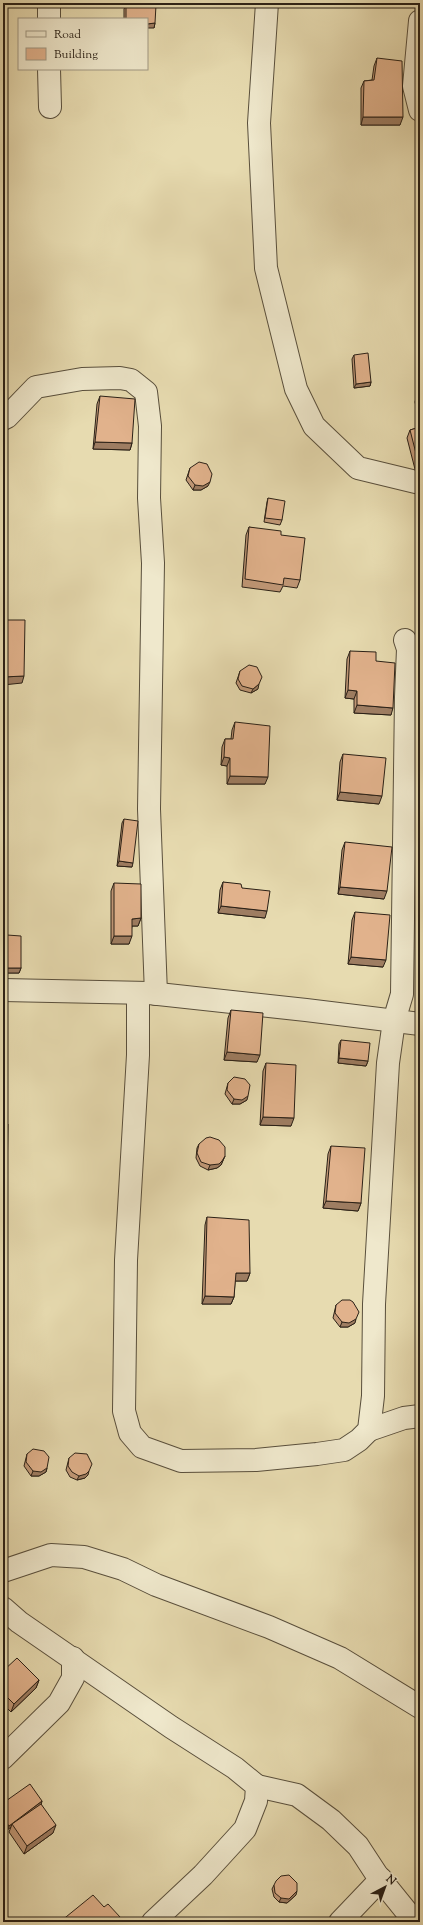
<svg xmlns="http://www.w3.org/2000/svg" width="423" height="1925" font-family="'Sorts Mill Goudy',serif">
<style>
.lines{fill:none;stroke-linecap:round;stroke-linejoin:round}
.minor-casing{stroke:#594f3c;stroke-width:24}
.minor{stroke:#efe8cc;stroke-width:22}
.wall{fill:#c29978;stroke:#2a2016}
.shaded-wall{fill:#9e7d62;stroke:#2a2016}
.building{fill:#e1b28c;stroke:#2a2016}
</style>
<rect width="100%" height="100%" fill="#e7dbb0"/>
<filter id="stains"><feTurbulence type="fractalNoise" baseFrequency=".005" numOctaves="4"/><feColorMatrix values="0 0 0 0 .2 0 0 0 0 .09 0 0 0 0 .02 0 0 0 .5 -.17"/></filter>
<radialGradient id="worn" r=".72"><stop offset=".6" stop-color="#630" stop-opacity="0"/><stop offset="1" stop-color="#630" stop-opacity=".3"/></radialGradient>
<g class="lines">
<!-- minor casing -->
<g class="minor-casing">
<g id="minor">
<polyline points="267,3 259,123 266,268 296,389 314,426 358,468 420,483"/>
<polyline points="49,19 49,3"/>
<polyline points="420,21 414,86 420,110"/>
<polyline points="49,69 50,107"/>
<polyline points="3,419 7,417 36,387 82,379 120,378 131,380 146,392 150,426 149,498 153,563 149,809 156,994"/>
<polyline points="3,990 149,993 306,1010 420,1024"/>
<polyline points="138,993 138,1055 126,1260 124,1411 130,1433 142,1447 181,1461 256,1460 317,1454 344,1450 359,1440 369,1430 373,1396 374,1304 388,1063 394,1021 402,994 406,697 408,649 405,640"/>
<polyline points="369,1430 404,1418 420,1416"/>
<polyline points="3,1571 51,1555 84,1557 123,1569 156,1585 269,1627 340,1658 420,1707"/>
<polyline points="3,1608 19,1622 171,1727 235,1768 257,1786 256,1801 245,1829 203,1875 153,1922"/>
<polyline points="3,1758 59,1703 73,1678 73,1658"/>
<polyline points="257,1786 297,1795 331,1820 358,1846 377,1875 415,1922"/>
<polyline points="340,1922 381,1879"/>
</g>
</g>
<!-- minor -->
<use href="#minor" class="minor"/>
</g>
<!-- wall -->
<g class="wall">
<polygon points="126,5 155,23 154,28 147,19 124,19 124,9"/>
<polygon points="377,58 400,125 361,125 361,88 364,81 372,80 374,66"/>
<polygon points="354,355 371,382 370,386 354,388 352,359"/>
<polygon points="420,393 420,423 415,402 417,394"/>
<polygon points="100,396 132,443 130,450 93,449 97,404"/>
<polygon points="420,427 420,476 417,477 407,438 410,430"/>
<polygon points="190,468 208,486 201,490 193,490 186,480"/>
<polygon points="268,498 282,520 280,525 264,522 267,502"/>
<polygon points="249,527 281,535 300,580 297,588 283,586 280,592 242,587 246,535"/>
<polygon points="350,651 376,661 391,715 354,713 354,699 345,698 347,659"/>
<polygon points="240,671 258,689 251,693 240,690 236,683"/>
<polygon points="235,722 265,784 227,784 227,766 221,765 222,747 225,739 231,739 232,730"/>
<polygon points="343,754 379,804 337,800 340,762"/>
<polygon points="124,819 132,867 117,866 122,823"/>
<polygon points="345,842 384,899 338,894 342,850"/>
<polygon points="223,882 242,888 265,918 218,913 220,890"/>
<polygon points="114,883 141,918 138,926 132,926 129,944 111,944 111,891"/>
<polygon points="355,912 383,967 348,964 352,920"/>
<polygon points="7,935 21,968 19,973 5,973 6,939"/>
<polygon points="231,1010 257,1062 224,1060 228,1018"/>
<polygon points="341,1040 368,1061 366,1066 338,1063 339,1044"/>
<polygon points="266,1063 291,1126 260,1125 263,1071"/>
<polygon points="228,1083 247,1100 240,1104 232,1104 225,1094"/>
<polygon points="199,1144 225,1156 221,1165 217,1168 208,1170 200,1166 196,1158 197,1148"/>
<polygon points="331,1146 361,1203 358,1211 323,1208 328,1154"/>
<polygon points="207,1217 250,1273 247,1281 235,1281 234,1297 231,1304 202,1304 205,1225"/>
<polygon points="336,1305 355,1323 348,1327 340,1327 333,1318"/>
<polygon points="27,1454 47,1468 46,1472 39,1476 31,1476 24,1466"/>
<polygon points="69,1458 88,1475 85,1478 77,1480 70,1477 66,1470"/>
<polygon points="3,1671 39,1680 36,1688 11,1712 3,1704"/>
<polygon points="42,1801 41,1804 53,1833 24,1854 9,1832 11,1827 7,1830 3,1824 3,1803"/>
<polygon points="274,1885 296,1895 287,1903 279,1902 274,1897 272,1889"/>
</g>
<!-- shaded-wall -->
<g class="shaded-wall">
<polygon points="155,23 154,28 147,28 147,24"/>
<polygon points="363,117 403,117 400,125 361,125"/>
<polygon points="371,382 370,386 354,388 356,384"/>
<polygon points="95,442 132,443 130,450 93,449"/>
<polygon points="420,469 420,476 417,477"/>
<polygon points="210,482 208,486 201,490 193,490 195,485"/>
<polygon points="24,676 22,683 3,685 3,677"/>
<polygon points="259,684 258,689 251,693 253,689"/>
<polygon points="348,690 357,691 354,699 345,698"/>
<polygon points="357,705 393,708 391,715 354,713"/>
<polygon points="224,757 230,758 227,766 221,765"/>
<polygon points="230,776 268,777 265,784 227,784"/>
<polygon points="340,792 382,796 379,804 337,800"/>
<polygon points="119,861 133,863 132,867 117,866"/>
<polygon points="340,887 387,891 384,899 338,894"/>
<polygon points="221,906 267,911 265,918 218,913"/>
<polygon points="141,918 138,926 129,926 132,919"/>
<polygon points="114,936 132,936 129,944 111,944"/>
<polygon points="351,957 386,960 383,967 348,964"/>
<polygon points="7,968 21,968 19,973 5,973"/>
<polygon points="227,1052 260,1055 257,1062 224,1060"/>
<polygon points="339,1058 368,1061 366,1066 338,1063"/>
<polygon points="248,1096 247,1100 240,1104 232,1104 234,1099"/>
<polygon points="263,1117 294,1118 291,1126 260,1125"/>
<polygon points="225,1156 221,1165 217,1168 208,1170 210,1165"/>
<polygon points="3,1181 7,1181 5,1188 3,1188"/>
<polygon points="326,1201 361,1203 358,1211 323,1208"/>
<polygon points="236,1273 250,1273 247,1281 233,1281"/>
<polygon points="205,1296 234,1297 231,1304 202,1304"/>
<polygon points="356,1319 355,1323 348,1327 340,1327 342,1322"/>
<polygon points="47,1468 46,1472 39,1476 31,1476 33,1471"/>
<polygon points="89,1471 88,1475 85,1478 77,1480 79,1476"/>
<polygon points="39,1680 36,1688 11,1712 14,1704"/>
<polygon points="42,1801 41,1805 12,1824 11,1827 7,1830 9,1826"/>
<polygon points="56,1825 53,1833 24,1854 27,1846"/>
<polygon points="297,1891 296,1895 287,1903 279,1902 281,1898"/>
<polygon points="120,1917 118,1922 114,1922"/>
</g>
<!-- building -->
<g class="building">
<polygon points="126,5 156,5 155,23 147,24 147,19 126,19"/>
<polygon points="377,58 402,61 403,117 363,117 364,81 374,80"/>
<polygon points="368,353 371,382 356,384 354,355"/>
<polygon points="420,393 420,404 417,394"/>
<polygon points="100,396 135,399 132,443 95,442"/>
<polygon points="420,427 420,469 410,430"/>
<polygon points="199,462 207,464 212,474 210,482 203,486 195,485 188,476 190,468"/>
<polygon points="268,498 285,501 282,520 265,518"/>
<polygon points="249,527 281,531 281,535 305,538 300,580 284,578 283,585 245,579"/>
<polygon points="3,620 25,620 24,676 3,677"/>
<polygon points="350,651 376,652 376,661 395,663 393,708 357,705 357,691 348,690"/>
<polygon points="249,665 257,667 262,677 259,684 253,689 242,686 238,679 240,671"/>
<polygon points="235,722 270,726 268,777 230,776 230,758 224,757 225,739 233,739"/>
<polygon points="343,754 386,758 382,796 340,792"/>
<polygon points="124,819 138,821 133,863 119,861"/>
<polygon points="345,842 392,847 387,891 340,887"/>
<polygon points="223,882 241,884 242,888 270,891 267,911 221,906"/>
<polygon points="114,883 141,884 141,918 132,919 132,936 114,936"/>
<polygon points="355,912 390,915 386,960 351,957"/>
<polygon points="7,935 21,936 21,968 7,968"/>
<polygon points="3,1010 6,1011 3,1030"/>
<polygon points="231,1010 263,1013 260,1055 227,1052"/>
<polygon points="341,1040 370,1043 368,1061 339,1058"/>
<polygon points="266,1063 296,1065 294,1118 263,1117"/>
<polygon points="234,1077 245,1079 250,1085 248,1096 242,1100 234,1099 227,1090 228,1083"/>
<polygon points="3,1124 8,1124 7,1181 3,1181"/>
<polygon points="210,1137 219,1140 225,1147 225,1156 222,1161 219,1164 210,1165 201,1162 197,1153 199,1144 206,1138"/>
<polygon points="331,1146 365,1148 361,1203 326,1201"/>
<polygon points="207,1217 249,1220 250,1273 236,1273 234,1297 205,1296"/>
<polygon points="342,1300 350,1300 353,1302 359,1312 356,1319 349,1323 342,1322 335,1313 336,1305"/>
<polygon points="33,1449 44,1451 49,1457 47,1468 41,1472 33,1471 26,1462 27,1454"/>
<polygon points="75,1453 87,1454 92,1464 89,1471 86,1474 79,1476 72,1472 68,1466 69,1458"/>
<polygon points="17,1658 39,1680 14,1704 3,1693 3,1671"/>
<polygon points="30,1784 42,1801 9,1826 3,1818 3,1803"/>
<polygon points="41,1804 56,1825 27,1846 12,1824"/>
<polygon points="289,1875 297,1883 297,1891 289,1899 281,1898 275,1893 274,1885 276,1881 281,1876"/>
<polygon points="93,1895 104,1907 108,1904 120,1917 114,1922 62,1922 61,1921"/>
<polygon points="260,1919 263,1922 256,1922"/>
</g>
<!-- margin -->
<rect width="423" height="1925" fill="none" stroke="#e7dbb0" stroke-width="16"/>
<rect x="4" y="4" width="415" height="1917" fill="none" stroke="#2a2016" stroke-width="2"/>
<rect x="8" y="8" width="407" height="1909" fill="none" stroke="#2a2016"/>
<!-- legend -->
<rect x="18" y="18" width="130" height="52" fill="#efe8cc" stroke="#a09883"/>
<rect x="26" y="31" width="20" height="6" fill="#efe8cc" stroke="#a09883"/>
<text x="54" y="38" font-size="12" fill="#2a2016">Road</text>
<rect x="26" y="48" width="20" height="12" fill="#e1b28c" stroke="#a09883"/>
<text x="54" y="58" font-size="12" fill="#2a2016">Building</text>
<!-- north arrow -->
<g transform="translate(385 1887) rotate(41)" stroke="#efe8cc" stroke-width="3" paint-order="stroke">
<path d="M0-3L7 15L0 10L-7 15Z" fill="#2a2016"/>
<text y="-6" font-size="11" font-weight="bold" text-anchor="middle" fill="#2a2016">N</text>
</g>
<rect width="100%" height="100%" filter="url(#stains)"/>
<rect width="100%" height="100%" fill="url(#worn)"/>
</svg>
